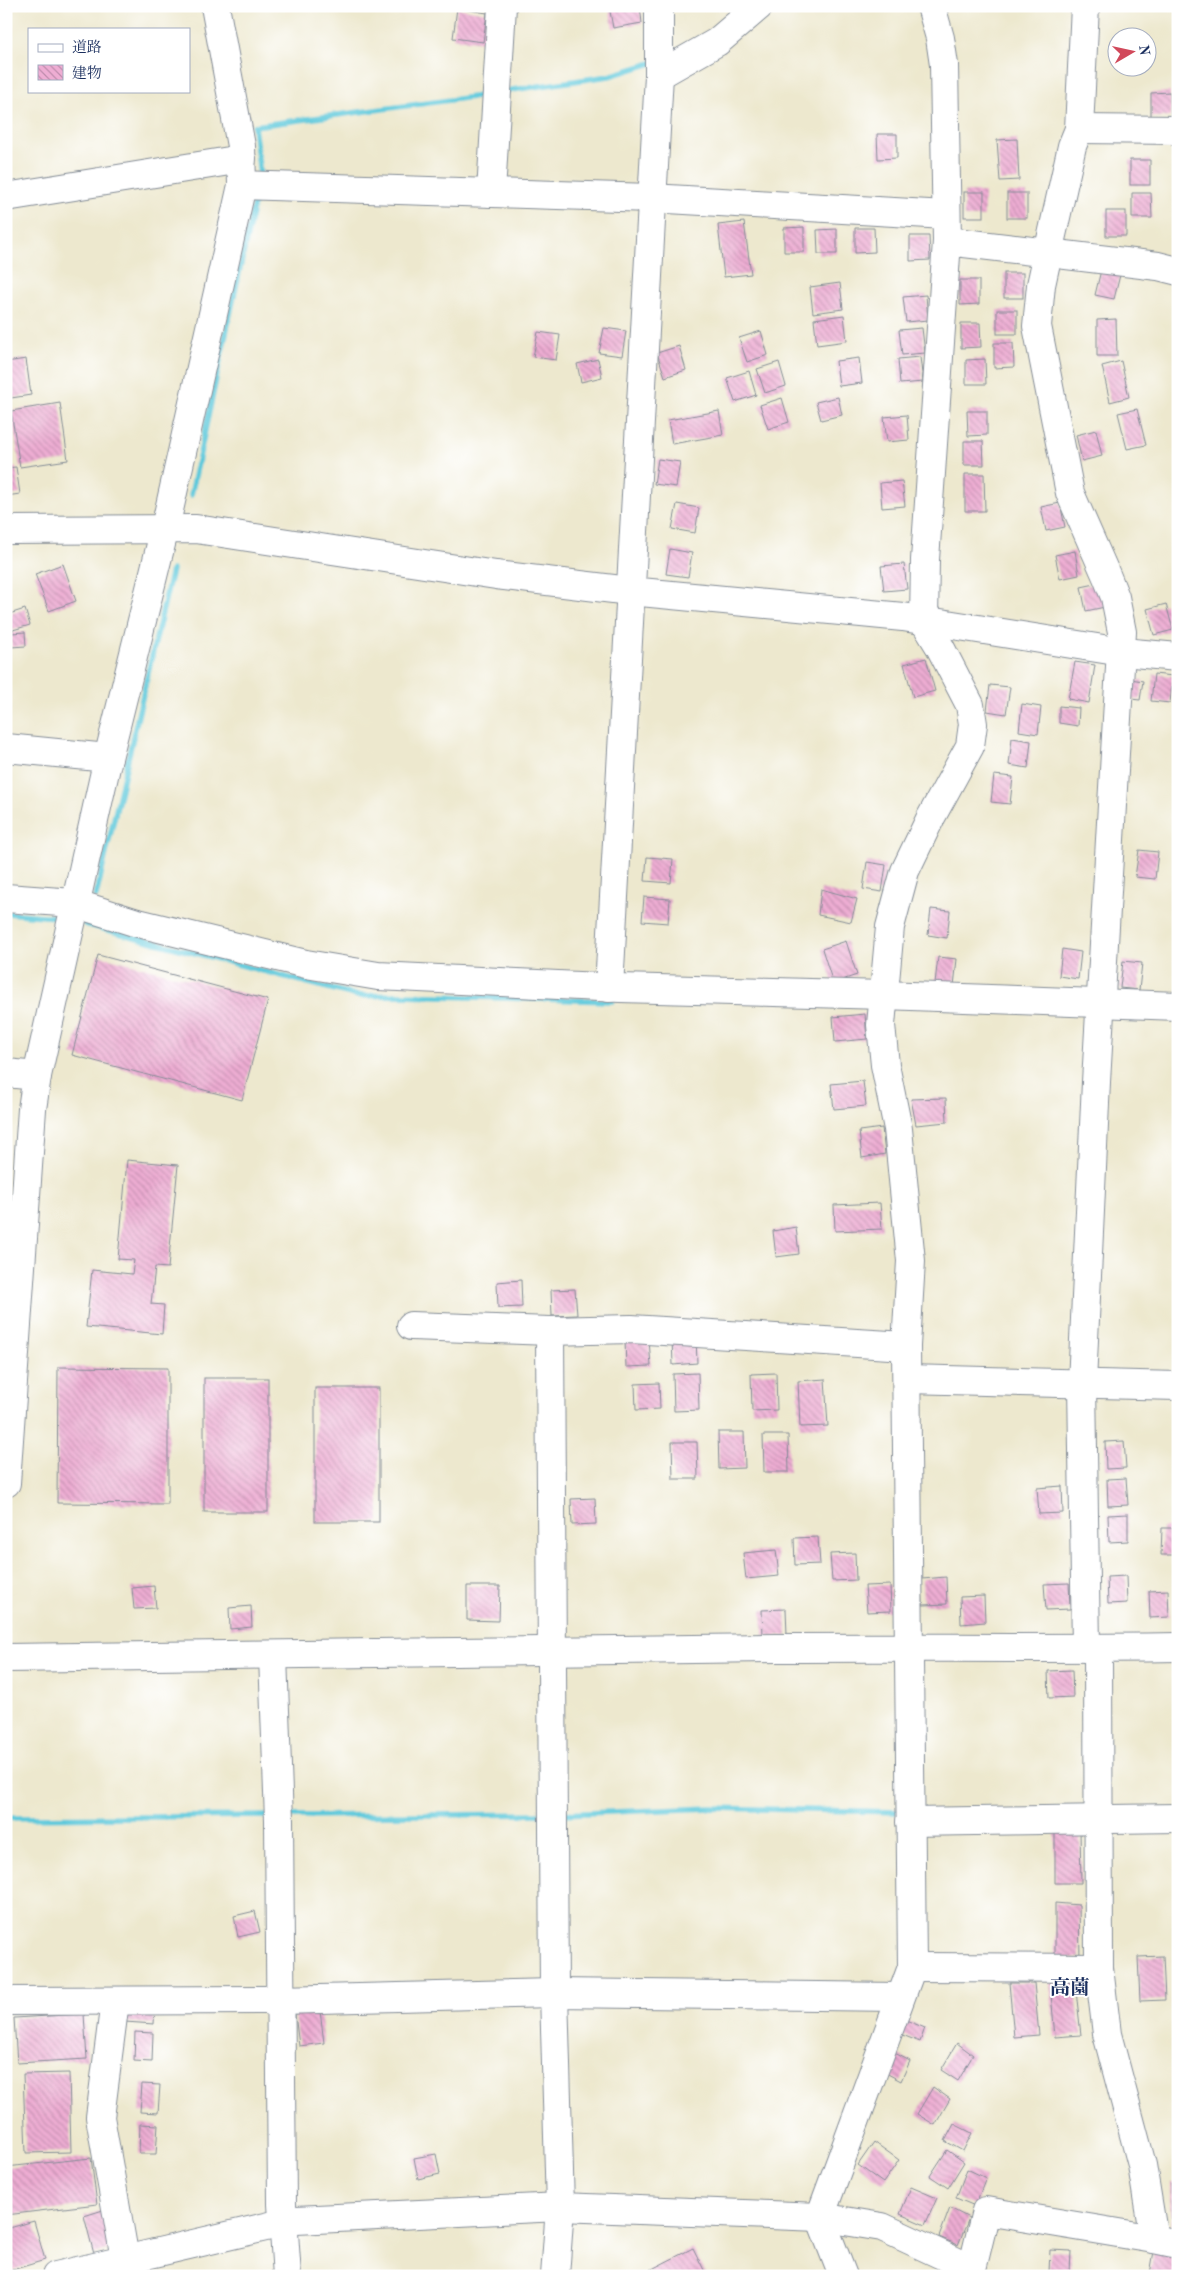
<svg xmlns="http://www.w3.org/2000/svg" width="1184" height="2282" font-family="'Old Standard TT','Noto Serif JP',serif">
<style>
.lines{fill:none;stroke-linecap:round;stroke-linejoin:round}
.stream{stroke:#5fc9db;stroke-width:5.5}
.building{fill:url(#building-back-hatch)}
.minor-casing{stroke:#848c96;stroke-width:30}
.minor{stroke:#fff;stroke-width:28}
.labels{text-anchor:middle;stroke-width:4;stroke-linejoin:round;paint-order:stroke}
.neighbourhood-label{font-size:20px;font-weight:bold;fill:#1b2f5e;stroke:#fff}
</style>
<defs>
<pattern id="building-back-hatch" width="6" height="6" patternUnits="userSpaceOnUse" patternTransform="scale(1.25)"><rect width="6" height="6" fill="#eeadd3"/><path d="M-1 5l2 2M0 0l6 6M5-1l2 2" fill="none" stroke="#c08dae"/></pattern>
</defs>
<rect width="100%" height="100%" fill="#fff"/>
<filter id="ink" filterUnits="userSpaceOnUse"><feTurbulence type="fractalNoise" baseFrequency=".02" numOctaves="2"/><feDisplacementMap in="SourceGraphic" scale="10" xChannelSelector="R" yChannelSelector="G"/><feConvolveMatrix kernelMatrix="1 2 1 2 8 2 1 2 1" color-interpolation-filters="sRGB"/></filter>
<filter id="wash" filterUnits="userSpaceOnUse"><feTurbulence type="fractalNoise" baseFrequency=".0096" numOctaves="4" result="noise"/><feDisplacementMap in="SourceGraphic" scale="20" xChannelSelector="R" yChannelSelector="G"/><feGaussianBlur stdDeviation="1.12" result="paint"/><feColorMatrix in="noise" values="0 0 0 0 0 0 0 0 0 0 0 0 0 0 0 0 0 1.4 0 .05"/><feComposite in="paint" operator="in"/></filter>
<g filter="url(#wash)">
<rect width="100%" height="100%" fill="#ede8ce"/>
<g class="lines">
<!-- stream -->
<g class="stream">
<polyline points="505,91 609,76 652,63"/>
<polyline points="260,175 254,126 488,95"/>
<polyline points="191,495 256,194"/>
<polyline points="96,896 172,570"/>
<polyline points="6,913 57,917"/>
<polyline points="85,924 358,996 401,995 612,1001"/>
<polyline points="664,1003 695,1004"/>
<polyline points="560,1814 712,1808 903,1812"/>
<polyline points="285,1816 546,1814"/>
<polyline points="6,1818 271,1816"/>
</g>
</g>
<g id="blocks">
<!-- building -->
<g class="building">
<polygon points="609,6 640,6 642,23 613,28"/>
<polygon points="457,8 487,13 483,42 453,38"/>
<polygon points="1170,92 1171,117 1151,117 1151,93"/>
<polygon points="877,134 897,134 897,158 878,159"/>
<polygon points="1017,139 1019,180 1000,181 997,140"/>
<rect x="1130" y="160" width="20" height="25"/>
<rect x="964" y="192" width="20" height="25"/>
<rect x="1007" y="193" width="20" height="25"/>
<polygon points="1132,193 1151,193 1152,218 1132,218"/>
<rect x="1106" y="211" width="20" height="25"/>
<polygon points="744,222 751,274 724,277 718,225"/>
<polygon points="804,227 804,252 784,252 784,228"/>
<polygon points="855,228 874,228 875,252 855,253"/>
<polygon points="837,229 837,254 818,254 817,230"/>
<polygon points="910,236 929,236 930,260 910,261"/>
<polygon points="1101,270 1120,275 1114,299 1095,295"/>
<rect x="1004" y="273" width="19" height="25"/>
<polygon points="960,280 979,280 979,304 960,305"/>
<polygon points="840,283 843,309 813,313 810,287"/>
<polygon points="926,295 928,320 906,322 903,297"/>
<rect x="997" y="310" width="20" height="24"/>
<polygon points="844,315 847,341 817,345 814,319"/>
<polygon points="1116,319 1117,356 1097,356 1097,320"/>
<polygon points="961,323 980,323 981,347 961,348"/>
<polygon points="604,328 626,331 622,356 599,353"/>
<polygon points="922,328 925,353 902,355 899,330"/>
<polygon points="761,331 768,355 747,362 739,338"/>
<polygon points="538,332 560,335 556,360 533,357"/>
<polygon points="994,343 1013,343 1014,367 994,368"/>
<polygon points="679,346 686,370 665,377 657,353"/>
<polygon points="920,357 923,382 900,384 898,359"/>
<polygon points="859,358 862,383 839,386 836,361"/>
<polygon points="26,359 31,395 11,398 6,362"/>
<polygon points="598,359 602,377 581,382 577,364"/>
<polygon points="985,359 986,384 966,384 966,360"/>
<polygon points="1121,361 1129,397 1110,402 1102,366"/>
<polygon points="779,362 786,386 765,393 757,369"/>
<polygon points="749,371 756,395 735,402 727,378"/>
<polygon points="838,397 842,415 821,420 816,402"/>
<polygon points="782,398 789,422 768,429 760,405"/>
<polygon points="60,403 68,460 20,467 11,411"/>
<polygon points="1137,409 1146,445 1127,449 1118,413"/>
<polygon points="719,411 723,435 672,444 668,420"/>
<polygon points="967,411 987,411 987,435 968,436"/>
<polygon points="907,415 909,440 887,442 884,417"/>
<polygon points="1096,430 1102,456 1082,461 1076,435"/>
<polygon points="964,441 983,441 984,465 964,465"/>
<polygon points="658,459 680,462 676,487 654,484"/>
<polygon points="16,467 20,494 6,496 6,468"/>
<polygon points="965,474 984,474 985,511 965,511"/>
<polygon points="902,481 905,506 882,508 880,483"/>
<polygon points="1060,503 1065,527 1046,531 1041,507"/>
<polygon points="677,504 699,508 695,533 672,529"/>
<polygon points="670,549 692,553 688,577 666,574"/>
<polygon points="1075,551 1079,575 1060,579 1055,555"/>
<polygon points="63,564 76,601 49,611 35,574"/>
<polygon points="904,564 907,589 884,591 881,566"/>
<polygon points="1100,583 1105,607 1086,611 1081,587"/>
<polygon points="1166,604 1173,630 1154,635 1147,609"/>
<polygon points="25,609 30,625 6,632 6,615"/>
<polygon points="25,632 26,646 11,647 11,633"/>
<polygon points="926,658 935,691 913,697 904,664"/>
<polygon points="1075,662 1095,665 1089,703 1068,699"/>
<polygon points="1154,674 1173,676 1170,703 1151,701"/>
<polygon points="1124,678 1143,681 1140,700 1121,698"/>
<polygon points="990,685 1010,687 1006,714 987,711"/>
<polygon points="1022,704 1041,707 1038,734 1019,731"/>
<polygon points="1059,706 1079,708 1078,726 1059,723"/>
<polygon points="1012,738 1031,741 1028,768 1009,765"/>
<polygon points="994,775 1013,777 1010,804 991,802"/>
<polygon points="1139,850 1158,852 1155,879 1135,877"/>
<polygon points="647,857 673,859 671,883 645,881"/>
<polygon points="867,862 886,865 882,892 863,889"/>
<polygon points="821,889 857,899 851,922 818,915"/>
<polygon points="644,897 670,899 668,923 642,921"/>
<polygon points="931,909 950,911 947,938 928,935"/>
<polygon points="846,941 857,975 833,983 822,949"/>
<polygon points="1062,949 1081,952 1078,979 1059,976"/>
<polygon points="98,955 268,1000 242,1100 72,1055"/>
<polygon points="938,957 957,959 954,986 935,983"/>
<polygon points="1123,961 1142,963 1139,990 1120,988"/>
<polygon points="865,1014 867,1039 835,1042 833,1017"/>
<polygon points="863,1081 866,1106 834,1109 831,1084"/>
<polygon points="946,1098 947,1122 916,1125 911,1099"/>
<polygon points="882,1128 885,1154 862,1158 859,1131"/>
<polygon points="127,1160 178,1165 168,1268 155,1267 151,1304 164,1305 162,1334 86,1327 92,1270 132,1274 134,1260 118,1259"/>
<polygon points="880,1203 882,1229 835,1231 834,1205"/>
<polygon points="796,1227 799,1254 776,1257 773,1231"/>
<polygon points="521,1280 522,1307 498,1308 497,1282"/>
<polygon points="575,1289 577,1315 552,1316 551,1290"/>
<polygon points="696,1337 697,1363 673,1365 672,1338"/>
<polygon points="649,1340 651,1366 626,1367 625,1341"/>
<polygon points="58,1367 168,1368 168,1504 57,1503"/>
<polygon points="698,1373 699,1410 674,1411 673,1374"/>
<polygon points="776,1373 777,1410 752,1411 751,1374"/>
<rect x="204" y="1378" width="64" height="134"/>
<polygon points="825,1379 828,1426 800,1427 798,1381"/>
<polygon points="659,1383 660,1409 636,1410 635,1384"/>
<rect x="315" y="1388" width="64" height="134"/>
<polygon points="718,1432 744,1432 745,1468 719,1469"/>
<polygon points="763,1435 788,1435 789,1472 764,1472"/>
<polygon points="1124,1441 1126,1468 1106,1469 1105,1442"/>
<polygon points="672,1442 697,1442 698,1479 673,1479"/>
<polygon points="1126,1478 1128,1505 1108,1506 1107,1479"/>
<polygon points="1062,1486 1063,1513 1039,1514 1037,1488"/>
<polygon points="595,1498 596,1524 572,1525 571,1499"/>
<polygon points="1128,1514 1128,1541 1109,1542 1108,1515"/>
<polygon points="1162,1528 1178,1528 1178,1555 1161,1555"/>
<polygon points="818,1537 820,1564 795,1565 794,1538"/>
<polygon points="776,1550 779,1576 746,1579 743,1553"/>
<polygon points="855,1553 856,1580 832,1581 830,1554"/>
<polygon points="1126,1576 1127,1603 1108,1604 1107,1577"/>
<polygon points="946,1577 947,1604 923,1605 922,1579"/>
<polygon points="1069,1583 1070,1609 1046,1610 1044,1584"/>
<polygon points="890,1585 891,1611 867,1612 865,1586"/>
<polygon points="154,1586 156,1608 134,1609 132,1588"/>
<polygon points="467,1586 500,1586 499,1621 467,1620"/>
<polygon points="1168,1590 1169,1617 1150,1618 1149,1591"/>
<polygon points="984,1596 985,1622 961,1624 960,1597"/>
<polygon points="251,1606 252,1627 230,1629 229,1608"/>
<polygon points="786,1609 787,1635 763,1636 762,1610"/>
<polygon points="1072,1670 1073,1697 1049,1698 1048,1671"/>
<polygon points="1055,1828 1080,1830 1081,1883 1055,1883"/>
<polygon points="1055,1903 1079,1905 1080,1958 1055,1958"/>
<polygon points="255,1911 260,1932 238,1937 234,1916"/>
<polygon points="1163,1956 1165,2000 1140,2001 1138,1957"/>
<polygon points="1075,1982 1081,2035 1055,2037 1050,1983"/>
<polygon points="1009,1983 1034,1983 1039,2035 1014,2037"/>
<polygon points="126,2004 155,2006 154,2024 125,2022"/>
<polygon points="320,2011 324,2043 299,2046 295,2014"/>
<polygon points="84,2014 87,2059 17,2063 14,2018"/>
<polygon points="906,2020 925,2028 920,2042 900,2034"/>
<polygon points="135,2032 153,2033 152,2062 134,2061"/>
<polygon points="957,2043 973,2055 958,2081 941,2070"/>
<polygon points="891,2051 910,2061 901,2081 882,2071"/>
<polygon points="69,2073 71,2152 26,2153 23,2074"/>
<polygon points="142,2084 160,2085 158,2113 140,2112"/>
<polygon points="933,2087 950,2099 935,2125 917,2114"/>
<polygon points="140,2124 158,2125 156,2154 139,2154"/>
<polygon points="954,2124 972,2133 963,2151 945,2141"/>
<polygon points="874,2142 899,2160 883,2183 858,2165"/>
<polygon points="947,2150 964,2162 948,2188 930,2176"/>
<polygon points="436,2154 440,2174 418,2179 414,2158"/>
<polygon points="91,2158 97,2204 6,2215 6,2167"/>
<polygon points="967,2169 986,2178 975,2206 956,2198"/>
<polygon points="1171,2183 1178,2183 1178,2227 1172,2227"/>
<polygon points="911,2187 937,2198 925,2225 900,2214"/>
<polygon points="950,2208 969,2218 958,2245 939,2237"/>
<polygon points="103,2210 114,2248 94,2254 84,2216"/>
<polygon points="34,2221 45,2260 9,2271 6,2263 6,2229"/>
<polygon points="693,2248 707,2276 653,2276 650,2270"/>
<polygon points="1050,2250 1071,2251 1070,2273 1049,2272"/>
<polygon points="1154,2251 1178,2255 1178,2276 1150,2274"/>
</g>
</g>
</g>
<g filter="url(#ink)">
<use href="#blocks" fill-opacity="0" stroke="#848c96" stroke-width="1"/>
<g class="lines">
<!-- minor casing -->
<g class="minor-casing">
<g id="minor">
<polyline points="1085,6 1079,129 1072,146 1048,253 1041,285 1037,326 1070,493 1107,577 1115,597 1122,632 1096,1082 1082,1383 1086,1648"/>
<polyline points="659,75 717,42 759,6"/>
<polyline points="1079,129 1178,130"/>
<polyline points="242,185 651,198 946,215"/>
<polyline points="491,193 502,6"/>
<polyline points="6,197 242,159"/>
<polyline points="947,241 1158,266 1178,271"/>
<polyline points="6,530 196,529 496,575 630,591 903,617 1122,652 1178,657"/>
<polyline points="6,748 108,758"/>
<polyline points="6,898 74,903 134,922 306,964 378,976 620,988 884,995 1178,1006"/>
<polyline points="609,988 659,75 659,6"/>
<polyline points="6,1073 37,1076"/>
<polyline points="411,1326 550,1331"/>
<polyline points="907,1379 1178,1386"/>
<polyline points="6,1483 32,1109 37,1076 108,758 165,528 242,185 241,146 215,6"/>
<polyline points="1098,1648 1099,1968 1107,2034 1142,2165 1154,2239 1178,2244"/>
<polyline points="273,1656 279,1820 282,2204 287,2276"/>
<path d="M6 1658C263 1656 520 1649 777 1648 911 1647 1044 1649 1178 1647"/>
<polyline points="910,1822 1178,1818"/>
<polyline points="912,1967 1099,1968"/>
<polyline points="6,2001 280,2000 554,1993 900,1997"/>
<polyline points="115,2001 100,2117 128,2276"/>
<polyline points="56,2276 296,2220 560,2207 820,2217 882,2227 972,2269 986,2211 1154,2239"/>
<polyline points="555,2276 560,2207 554,1993 550,1331 631,1329 906,1346"/>
<polyline points="843,2276 820,2217 912,1967 906,1346 911,1261 898,1129 885,1065 881,1025 890,927 905,871 930,819 970,746 973,724 970,705 940,647 924,621 925,560 947,241 944,65 940,38 931,6"/>
</g>
</g>
<!-- minor -->
<use href="#minor" class="minor"/>
</g>
</g>
<g class="labels">
<!-- neighbourhood labels -->
<g class="neighbourhood-label">
<text x="1070" y="1994">高薗</text>
</g>
</g>
<!-- margin -->
<rect width="1184" height="2282" fill="none" stroke="#fff" stroke-width="25"/>
<!-- legend -->
<rect x="28" y="28" width="162" height="65" fill="#ffffff" stroke="#a4acbf"/>
<rect x="38" y="44" width="25" height="8" fill="#ffffff" stroke="#a4acbf"/>
<text x="72" y="52" font-size="15" fill="#1b2f5e">道路</text>
<rect x="38" y="65" width="25" height="15" fill="url(#building-back-hatch)" stroke="#a4acbf"/>
<text x="72" y="78" font-size="15" fill="#1b2f5e">建物</text>
<!-- north arrow -->
<g transform="translate(1132 52) rotate(81)"><circle r="24" fill="#ffffff" stroke="#a4acbf"/>
<path d="M0-4L9 19L0 12L-9 19Z" fill="#d1495b"/>
<text y="-8" font-size="14" font-weight="bold" text-anchor="middle" fill="#1b2f5e">N</text>
</g>
</svg>
